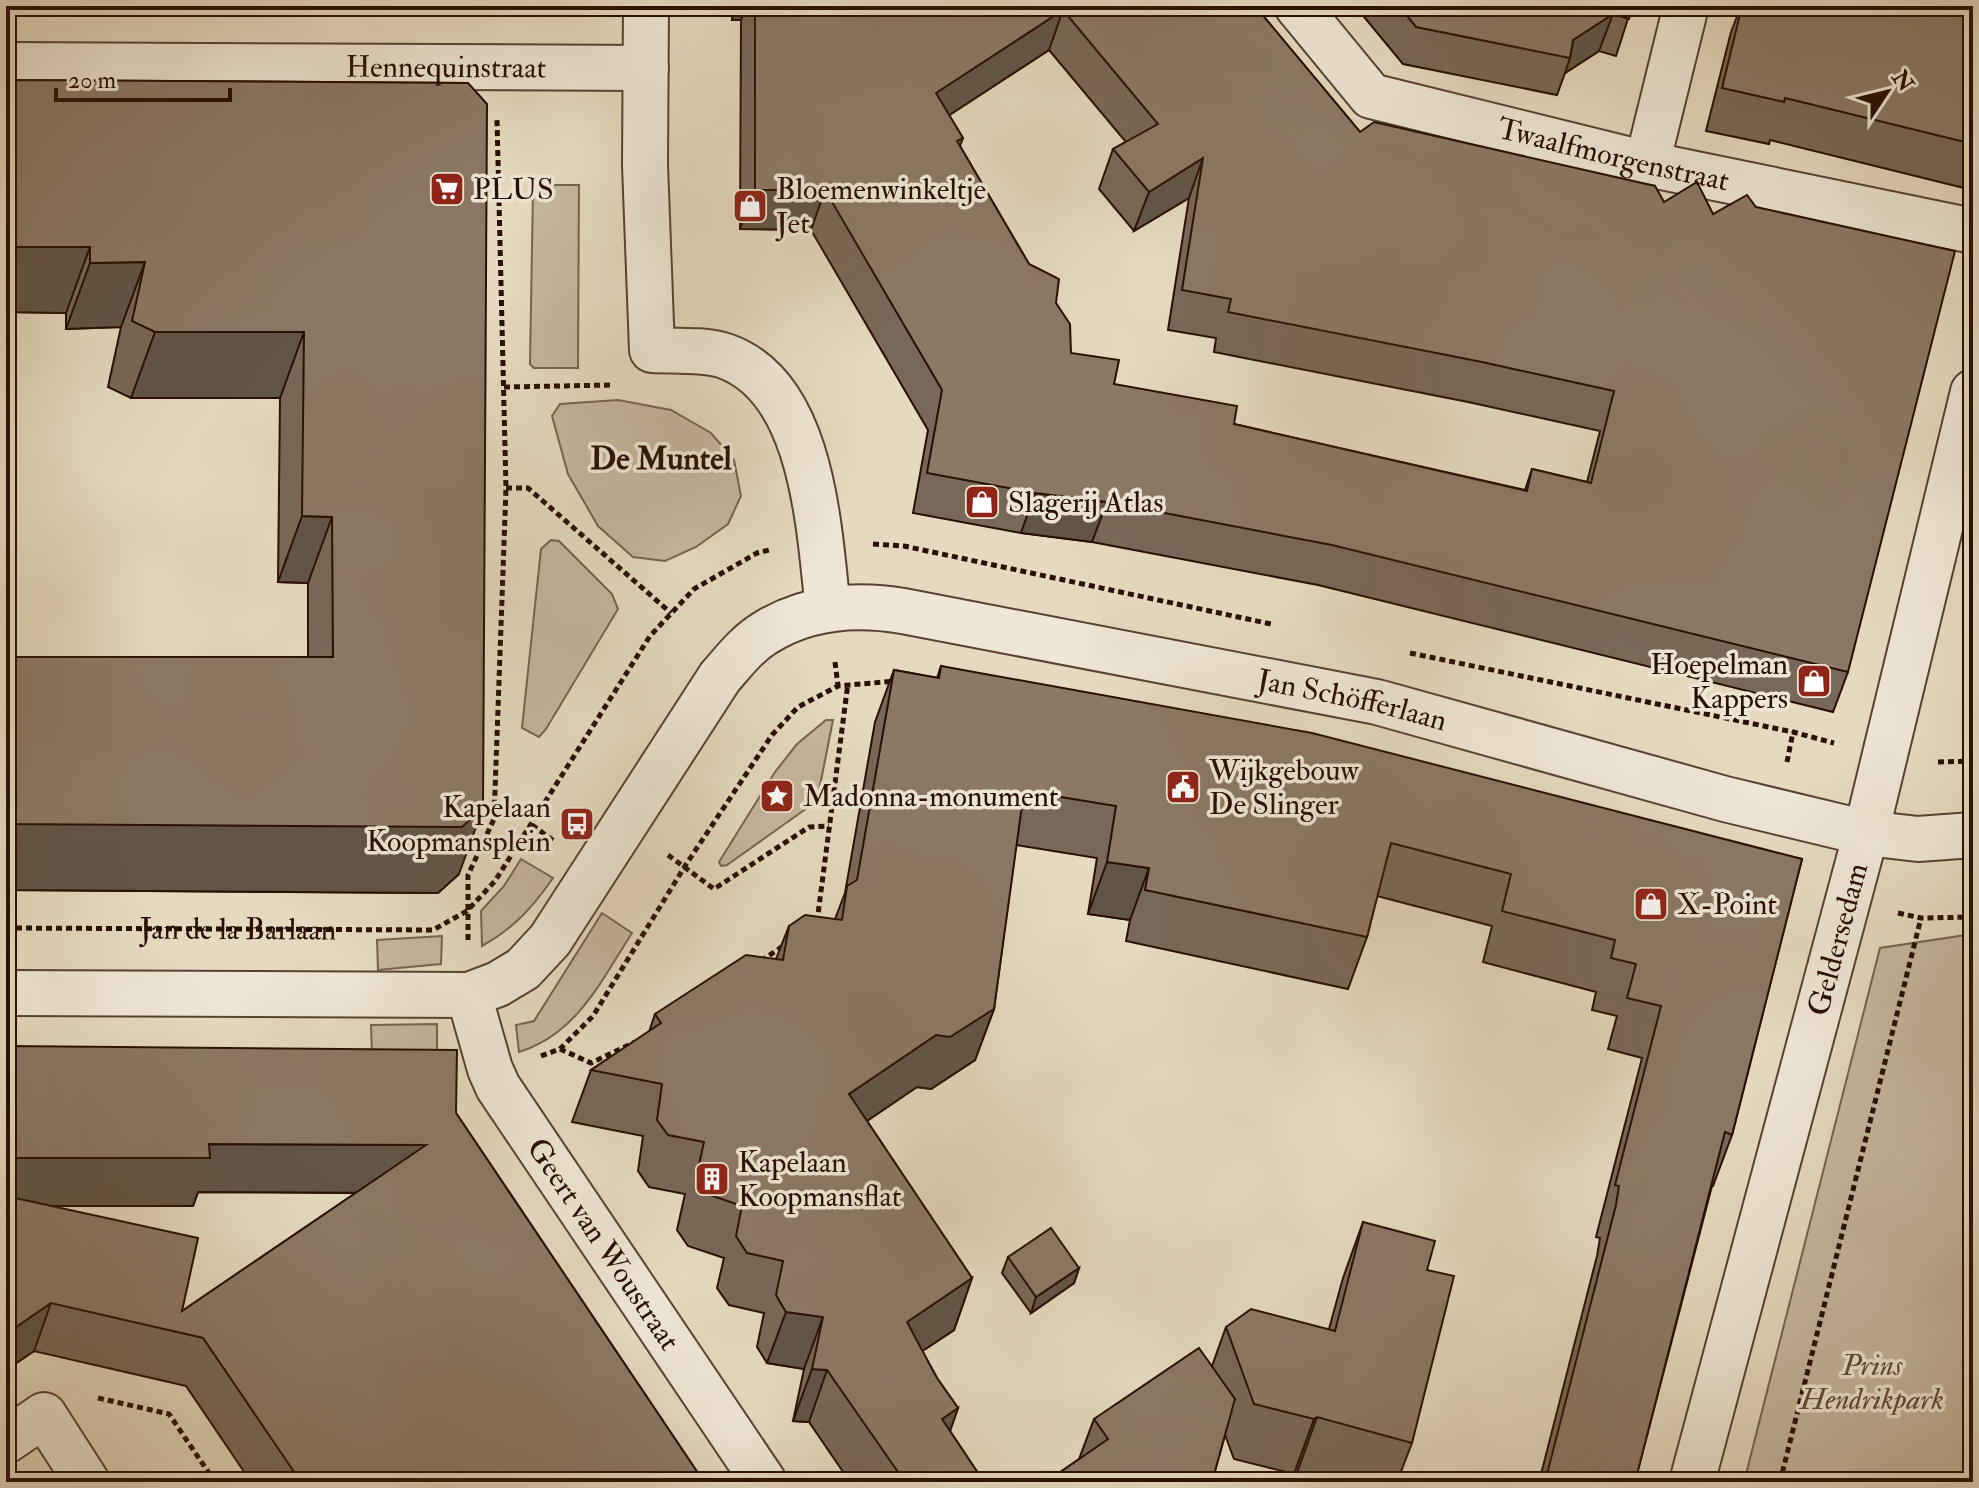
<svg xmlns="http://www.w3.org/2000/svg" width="1979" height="1488" font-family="'IM FELL Double Pica',serif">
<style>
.green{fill:#c5b79f;stroke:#776352;stroke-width:2}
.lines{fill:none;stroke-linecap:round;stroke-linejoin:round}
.street-casing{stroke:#584233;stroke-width:48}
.path{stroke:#290f04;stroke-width:5;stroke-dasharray:6 4;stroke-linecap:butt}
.street{stroke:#eee7d5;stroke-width:44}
.wall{fill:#786857;stroke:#290f04;stroke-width:2;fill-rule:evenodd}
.shaded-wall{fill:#615547;stroke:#290f04;stroke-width:2}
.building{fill:#8b7965;stroke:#290f04;stroke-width:2;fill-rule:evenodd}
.labels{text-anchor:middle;stroke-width:7;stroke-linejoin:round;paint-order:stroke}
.street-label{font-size:30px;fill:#290f04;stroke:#eee7d5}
.poi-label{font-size:30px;fill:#290f04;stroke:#eee7d5;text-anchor:start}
.park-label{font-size:30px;font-style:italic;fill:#604a3a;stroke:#eee7d5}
.neighbourhood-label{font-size:32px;font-weight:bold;fill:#290f04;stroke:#eee7d5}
</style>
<rect width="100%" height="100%" fill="#e5dabf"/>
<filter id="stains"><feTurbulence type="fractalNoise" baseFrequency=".0025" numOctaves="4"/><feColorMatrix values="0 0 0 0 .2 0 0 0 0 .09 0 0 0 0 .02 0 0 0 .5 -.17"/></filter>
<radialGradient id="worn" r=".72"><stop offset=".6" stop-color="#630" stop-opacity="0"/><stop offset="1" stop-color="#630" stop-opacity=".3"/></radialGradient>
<!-- green -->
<g class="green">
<polygon points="537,185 579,185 578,368 534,368 530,364 533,190"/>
<polygon points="618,400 671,410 711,433 734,460 741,496 728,524 696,547 665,561 633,557 598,526 568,474 552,416 560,404"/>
<polygon points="551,540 559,541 612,594 618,609 546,729 539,737 522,728 541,549"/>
<polygon points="826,720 833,720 817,801 727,865 721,866 719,862 775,772 797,744"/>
<path d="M521 859 553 878C533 907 513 929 482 946L481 911 504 886Z"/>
<path d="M602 913 632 933C601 981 577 1034 519 1052L516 1025 534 1021Z"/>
<polygon points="1973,934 1973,1482 1744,1482 1880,948"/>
<polygon points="442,936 441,964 378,970 377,940"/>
<polygon points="437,1024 437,1053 372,1055 371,1025"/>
</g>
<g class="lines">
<!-- street casing -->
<g class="street-casing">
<g id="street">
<path d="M646 6 645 165 652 350C673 351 706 349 725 356 814 387 819 531 828 609"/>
<path id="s2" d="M1297 6 1371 96 1647 164 1973 231"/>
<path id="s3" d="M6 65 646 68"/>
<polyline points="1647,164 1686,6"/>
<path id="s4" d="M6 993 469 995 498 984 523 969 550 940 720 677C734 661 747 644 765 633 806 607 856 603 903 611L1377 702 1725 799 1866 833 1918 839 1973 835"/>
<path id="s5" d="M469 995 490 1069 498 1087 764 1482"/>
<polyline points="6,1441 44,1415 87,1482"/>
<path id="s6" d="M1692 1482 1866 833 1973 392"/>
</g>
</g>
<!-- path -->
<g class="path">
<polyline points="504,387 613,385"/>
<polyline points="506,488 528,488 671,613"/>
<polyline points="873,544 904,546 1271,624"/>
<polyline points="1410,653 1793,732 1834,743"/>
<polyline points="835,662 838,686"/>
<polyline points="1787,762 1793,732"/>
<polyline points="1938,762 1973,761"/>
<polyline points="532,825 554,841"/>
<polyline points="668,855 714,889 809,827 829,826"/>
<polyline points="1898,913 1921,918 1973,917"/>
<polyline points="817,922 848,683"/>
<path id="s1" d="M6 928 433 930 467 911 495 881 650 636 694 589 757 553 769 550"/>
<polyline points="468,940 468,875 494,819 506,488 497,120"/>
<polyline points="761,961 786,944"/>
<polyline points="560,1049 591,1063 635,1042"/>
<polyline points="541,1056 560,1049 593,1016 685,866 772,735 798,707 838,686 896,681"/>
<polyline points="98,1398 169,1414 215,1482"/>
<polyline points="1780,1482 1921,918"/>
</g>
<!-- street -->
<use href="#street" class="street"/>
</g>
<!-- wall -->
<g class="wall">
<path d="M732 6H1255L1360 132 1655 186 1848 672 1833 712 1318 585 1092 542 1021 533 913 513 928 430 811 230 740 229 741 20H732ZM1049 50 1126 142 1113 149 1099 189 1134 231 1189 198 1168 330 1216 338 1214 352 1468 402 1600 431 1587 482 1532 469 1525 490 1234 424 1114 384 1071 353 1056 303 1029 264 960 146 963 138 949 115Z"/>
<polygon points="1355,6 1632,6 1616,56 1599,51 1565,73 1557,95 1403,64"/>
<polygon points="1741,6 1973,6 1973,175 1968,189 1770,140 1769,144 1706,131 1731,32"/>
<polygon points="6,80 468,83 459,874 438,893 6,890 6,657 308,657 308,583 278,582 280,398 131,398 108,387 121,327 66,329 66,313 6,312"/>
<polygon points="941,666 1802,859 1732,1135 1713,1186 1712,1186 1635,1482 1539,1482 1597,1256 1600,1238 1596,1237 1642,1058 1608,1049 1617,1016 1592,1010 1596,992 1483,962 1492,926 1377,896 1367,937 1348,989 1126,941 1130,920 1088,914 1097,858 1016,845 994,1009 975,1060 931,1089 917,1087 867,1121 972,1278 954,1330 922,1351 937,1378 958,1408 950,1431 984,1482 850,1482 809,1422 793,1421 804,1369 767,1363 757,1347 764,1313 729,1305 717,1288 724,1258 688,1246 677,1230 685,1194 649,1187 638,1171 643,1136 572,1122 591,1070 649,1032 655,1014 776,959 789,926 835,919 845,893 875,722 894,670 937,678"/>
<path d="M6 1046 456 1113 704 1482H251L186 1386 34 1351 6 1370ZM198 1192 356 1193 182 1311 55 1206H193Z"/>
<polygon points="1363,1222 1427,1270 1412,1443 1397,1482 1332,1482 1297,1473 1294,1474 1234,1459 1225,1435 1212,1482 1046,1482 1079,1459 1094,1419 1212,1366 1226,1327 1329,1329 1343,1278"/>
<polygon points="1008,1257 1079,1268 1074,1283 1031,1313 1002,1273"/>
</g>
<!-- shaded-wall -->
<g class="shaded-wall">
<polygon points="737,6 746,6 741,20 732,20"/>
<polygon points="1063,10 1049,50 922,133 936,93"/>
<polygon points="1613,14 1599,51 1565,73 1570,58 1573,40"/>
<polygon points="1203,158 1189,198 1134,231 1149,192"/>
<polygon points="755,190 825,190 811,230 740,229"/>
<polygon points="6,247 90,247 66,313 6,312"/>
<polygon points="145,262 121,327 66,329 90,263"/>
<polygon points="155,332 304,332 280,398 131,398"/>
<polygon points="1035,493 1107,502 1092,542 1021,533"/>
<polygon points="302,516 332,517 308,583 278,582"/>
<polygon points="483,808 459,874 438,893 6,890 6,824"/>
<polygon points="1107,862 1149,868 1130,920 1088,914"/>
<polygon points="994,1009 975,1060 931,1089 917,1087 830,1146 849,1094 936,1035"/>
<polygon points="209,1144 426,1145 408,1193 198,1192 193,1206 6,1206 6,1158"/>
<polygon points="1079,1268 1074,1283 1031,1313 1036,1297"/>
<polygon points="972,1278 954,1330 888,1374 907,1322"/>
<polygon points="51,1303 34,1351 6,1370 6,1334"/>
<polygon points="786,1312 823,1317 804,1369 767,1363"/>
<polygon points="812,1369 827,1370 809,1422 793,1421"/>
<polygon points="958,1408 940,1460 942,1419"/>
<polygon points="1317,1417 1297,1473 1294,1474 1314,1419"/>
</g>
<!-- building -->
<g class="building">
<path d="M755 6H1255L1360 132 1374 122 1655 186 1664 202 1697 182 1713 214 1747 195 1756 207 1955 251 1848 672 1332 545 1107 502 1035 493 927 473 942 390 825 190H755ZM1063 10 1158 124 1113 149 1149 192 1203 158 1182 290 1231 299 1228 312 1482 362 1614 391 1591 483 1532 469 1527 491 1234 424 1237 406 1114 384 1119 360 1071 353 1070 324 1056 303 1059 279 1029 264 957 141 963 138 936 93Z"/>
<polygon points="1399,6 1632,6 1629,19 1613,14 1573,40 1570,58 1416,27"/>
<polygon points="1742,6 1973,6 1973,144 1785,98 1784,102 1722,88"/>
<polygon points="6,80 468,83 487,104 483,808 462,827 6,824 6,657 333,657 332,517 302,516 304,332 155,332 132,321 145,262 90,263 90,247 6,247"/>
<polygon points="941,666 1312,733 1802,859 1732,1135 1725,1132 1635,1482 1545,1482 1616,1205 1619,1186 1615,1185 1661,1006 1627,998 1636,964 1611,958 1615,940 1502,911 1511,874 1391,843 1367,937 1145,890 1149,868 1107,862 1116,806 1024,791 994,1009 950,1037 936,1035 849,1094 972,1278 907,1322 937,1378 958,1408 942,1419 984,1482 905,1482 827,1370 812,1369 823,1317 786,1312 776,1295 783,1261 747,1253 736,1236 742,1206 707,1194 696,1178 704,1142 668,1135 657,1120 662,1084 591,1070 661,1023 655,1014 746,955 783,960 789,926 805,915 842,920 847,886 857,880 894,670 939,678"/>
<polygon points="6,1046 457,1050 456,1113 704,1482 301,1482 203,1338 51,1303 6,1334 6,1196 198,1238 182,1311 426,1145 209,1144 210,1158 6,1158"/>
<polygon points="1363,1222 1435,1241 1427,1270 1454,1276 1412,1443 1317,1417 1314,1419 1254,1404 1226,1327 1251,1309 1335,1331"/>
<polygon points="1051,1228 1079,1268 1036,1297 1008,1257"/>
<polygon points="1199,1348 1235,1399 1213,1478 1207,1482 1046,1482 1108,1439 1094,1419"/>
<polygon points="6,1463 7,1463 19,1482 6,1482"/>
</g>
<!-- icons -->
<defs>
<g id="supermarket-square" transform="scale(1.8)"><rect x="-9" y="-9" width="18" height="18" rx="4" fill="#8f2418" stroke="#eee7d5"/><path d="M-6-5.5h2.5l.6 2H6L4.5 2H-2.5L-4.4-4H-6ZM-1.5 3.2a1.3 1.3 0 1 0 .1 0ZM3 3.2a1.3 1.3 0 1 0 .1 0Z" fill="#fff"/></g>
<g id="shop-square" transform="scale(1.8)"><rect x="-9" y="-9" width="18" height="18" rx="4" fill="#8f2418" stroke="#eee7d5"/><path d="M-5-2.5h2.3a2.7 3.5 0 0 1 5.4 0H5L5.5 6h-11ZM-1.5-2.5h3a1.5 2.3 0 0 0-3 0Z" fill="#fff"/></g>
<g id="civic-square" transform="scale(1.8)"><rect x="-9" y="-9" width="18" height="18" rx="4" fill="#8f2418" stroke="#eee7d5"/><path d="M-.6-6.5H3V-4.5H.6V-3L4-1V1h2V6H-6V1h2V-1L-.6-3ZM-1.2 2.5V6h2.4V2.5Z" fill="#fff"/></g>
<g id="sight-square" transform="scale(1.8)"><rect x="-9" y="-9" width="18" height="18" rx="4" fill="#8f2418" stroke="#eee7d5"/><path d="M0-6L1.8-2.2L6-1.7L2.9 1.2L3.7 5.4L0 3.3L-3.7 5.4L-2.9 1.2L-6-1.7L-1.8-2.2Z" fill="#fff"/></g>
<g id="bus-square" transform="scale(1.8)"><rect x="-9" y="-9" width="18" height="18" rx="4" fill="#8f2418" stroke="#eee7d5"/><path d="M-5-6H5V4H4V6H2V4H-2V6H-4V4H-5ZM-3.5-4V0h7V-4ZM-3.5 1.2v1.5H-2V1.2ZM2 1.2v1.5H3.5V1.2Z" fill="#fff"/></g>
<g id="building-square" transform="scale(1.8)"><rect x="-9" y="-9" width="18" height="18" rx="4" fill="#8f2418" stroke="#eee7d5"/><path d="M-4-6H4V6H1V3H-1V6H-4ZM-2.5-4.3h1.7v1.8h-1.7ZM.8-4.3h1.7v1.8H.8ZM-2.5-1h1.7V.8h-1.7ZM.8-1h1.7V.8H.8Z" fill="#fff"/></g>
</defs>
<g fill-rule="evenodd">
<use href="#supermarket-square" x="447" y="189"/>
<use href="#shop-square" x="750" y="206"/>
<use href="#shop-square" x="982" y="502"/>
<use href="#shop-square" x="1814" y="681"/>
<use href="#civic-square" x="1183" y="787"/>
<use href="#sight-square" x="777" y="796"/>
<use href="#bus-square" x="577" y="824"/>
<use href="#shop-square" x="1651" y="904"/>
<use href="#building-square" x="712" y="1179"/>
</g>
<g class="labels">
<!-- street labels -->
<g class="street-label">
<text dy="10" stroke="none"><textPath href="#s3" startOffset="440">Hennequinstraat</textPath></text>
<text dy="10" stroke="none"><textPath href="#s2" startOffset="366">Twaalfmorgenstraat</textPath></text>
<text dy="10" stroke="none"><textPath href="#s4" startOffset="1540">Jan Schöfferlaan</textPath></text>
<text dy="10" stroke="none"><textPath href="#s1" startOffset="232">Jan de la Barlaan</textPath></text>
<text dy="10" stroke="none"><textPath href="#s6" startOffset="562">Geldersedam</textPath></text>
<text dy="10" stroke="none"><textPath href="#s5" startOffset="286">Geert van Woustraat</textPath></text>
</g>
<!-- poi labels -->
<g class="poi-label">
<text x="473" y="199">PLUS</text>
<text x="776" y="199">Bloemenwinkeltje<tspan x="776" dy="34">Jet</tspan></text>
<text x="1008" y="512">Slagerij Atlas</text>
<text x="1788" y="674" text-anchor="end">Hoepelman<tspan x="1788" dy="34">Kappers</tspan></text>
<text x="1209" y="780">Wijkgebouw<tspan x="1209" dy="34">De Slinger</tspan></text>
<text x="803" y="806">Madonna-monument</text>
<text x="551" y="817" text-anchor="end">Kapelaan<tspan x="551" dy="34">Koopmansplein</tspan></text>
<text x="1677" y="914">X-Point</text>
<text x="738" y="1172">Kapelaan<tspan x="738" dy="34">Koopmansflat</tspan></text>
</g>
<!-- park labels -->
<g class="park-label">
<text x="1872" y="1375">Prins<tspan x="1872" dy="34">Hendrikpark</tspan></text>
</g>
<!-- neighbourhood labels -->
<g class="neighbourhood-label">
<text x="661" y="469">De Muntel</text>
</g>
</g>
<!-- margin -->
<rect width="1979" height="1488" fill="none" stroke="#e5dabf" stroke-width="32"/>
<rect x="8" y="8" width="1963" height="1472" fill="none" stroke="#290f04" stroke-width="4"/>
<rect x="16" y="16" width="1947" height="1456" fill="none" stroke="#290f04" stroke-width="2"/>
<!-- north arrow -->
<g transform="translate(1887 92) rotate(55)" stroke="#eee7d5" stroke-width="6" paint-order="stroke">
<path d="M0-6L14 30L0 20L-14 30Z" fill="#290f04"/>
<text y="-12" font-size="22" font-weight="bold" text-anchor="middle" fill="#290f04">N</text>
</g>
<!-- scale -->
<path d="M56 88v12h174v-12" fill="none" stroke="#290f04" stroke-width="4"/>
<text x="68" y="88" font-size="24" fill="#290f04" stroke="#eee7d5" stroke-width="6" paint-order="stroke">20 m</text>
<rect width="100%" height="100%" filter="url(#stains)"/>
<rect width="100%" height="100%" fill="url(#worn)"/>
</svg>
